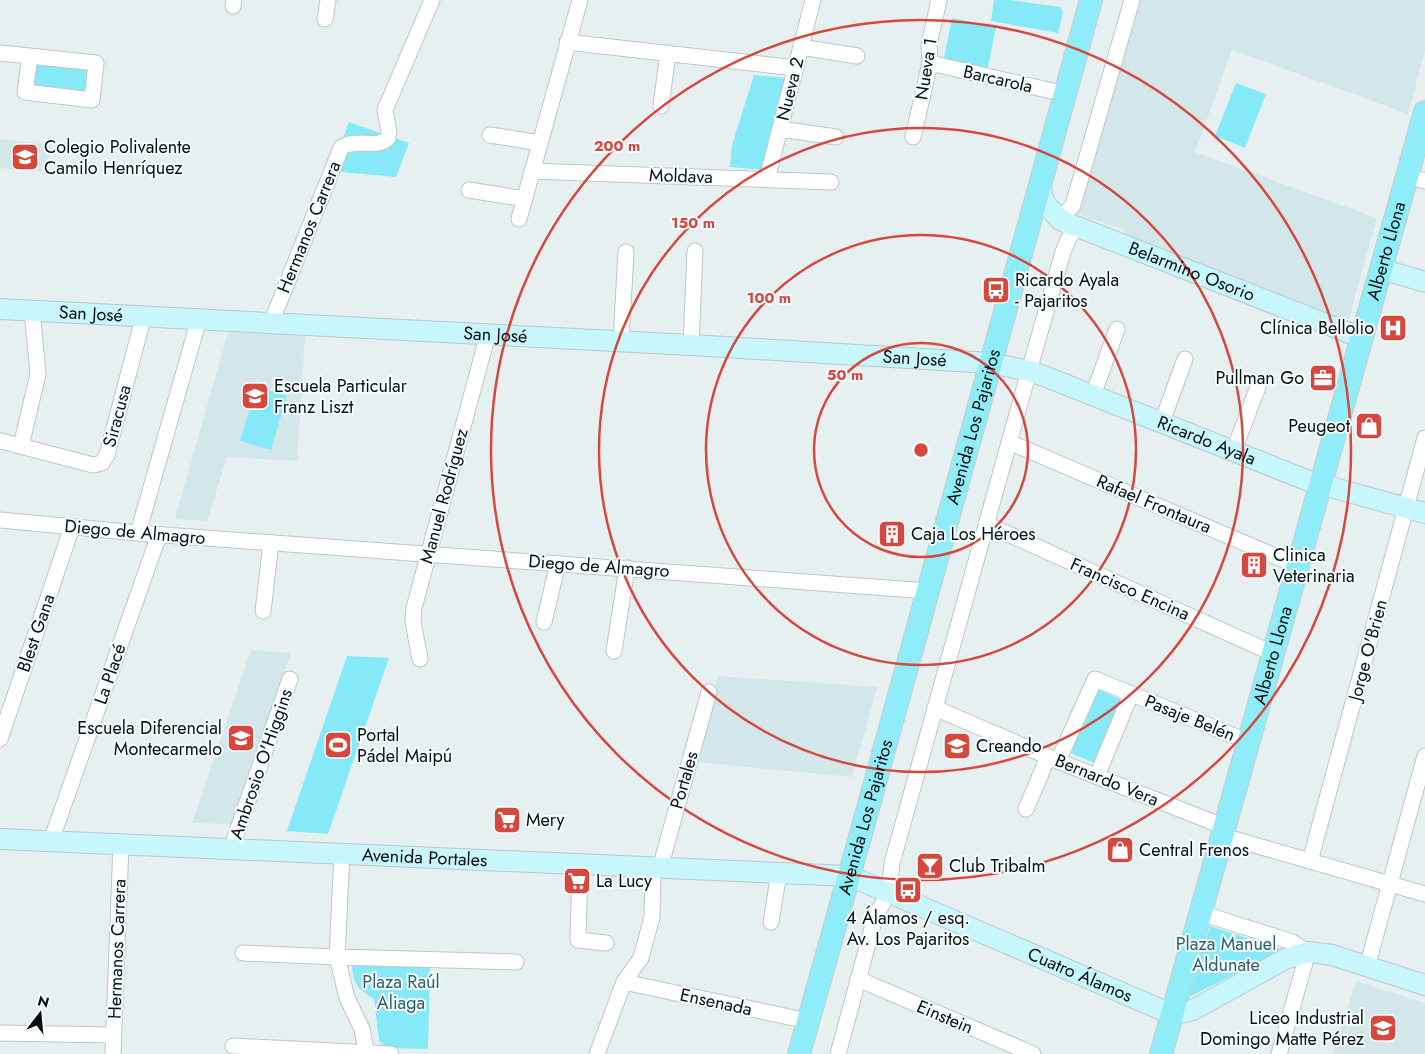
<svg xmlns="http://www.w3.org/2000/svg" width="1425" height="1054" font-family="Jost,sans-serif">
<style>
.built{fill:#d3e7ea}
.green{fill:#85e9f8}
.lines{fill:none;stroke-linecap:round;stroke-linejoin:round}
.street-casing{stroke:#bdc7c8;stroke-width:17}
.secondary-casing{stroke:#bdc7c8;stroke-width:22}
.primary-casing{stroke:#c9caca;stroke-width:24}
.street{stroke:#fff;stroke-width:15}
.secondary{stroke:#c7f6fc;stroke-width:20}
.primary{stroke:#8fedf9;stroke-width:22}
.ring{fill:none;stroke:#d6483d;stroke-width:2.5}
.labels{text-anchor:middle;stroke-width:4;stroke-linejoin:round;paint-order:stroke}
.street-label{font-size:18px;fill:#0a0e0e;stroke:#f3fdff}
.poi-label{font-size:18px;fill:#0a0e0e;stroke:#f3fdff;text-anchor:start}
.park-label{font-size:18px;fill:#2e6068;stroke:#f3fdff}
.centre{fill:#d6483d;stroke:#f3fdff;stroke-width:2.5}
.ring-label{font-size:15px;text-anchor:middle;font-weight:bold;fill:#d6483d;stroke:#f3fdff;stroke-width:4;stroke-linejoin:round;paint-order:stroke}
</style>
<rect width="100%" height="100%" fill="#e6f0f1"/>
<!-- built -->
<g class="built">
<polygon points="1135,0 1425,0 1425,51 1408,114 1232,50 1195,152 1377,218 1349,319 1339,320 1282,296 1123,235 1124,230 1075,213"/>
<polygon points="0,139 52,145 45,172 0,168"/>
<polygon points="229,329 305,334 297,461 227,457 207,521 175,519"/>
<polygon points="251,650 291,653 232,824 192,823"/>
<polygon points="718,676 877,687 852,777 695,762"/>
<polygon points="1356,981 1425,1003 1425,1054 1333,1054"/>
</g>
<!-- green -->
<g class="green">
<polygon points="994,0 1009,0 1061,7 1063,13 1058,33 991,21"/>
<polygon points="952,18 996,27 987,72 943,63"/>
<polygon points="35,62 88,68 85,93 32,86"/>
<polygon points="754,75 787,78 763,170 730,167 732,145"/>
<polygon points="1236,83 1266,94 1245,148 1215,136"/>
<polygon points="349,122 409,143 396,177 331,171"/>
<polygon points="256,387 287,396 271,450 240,441"/>
<polygon points="347,656 389,658 328,834 287,831"/>
<polygon points="1099,690 1122,700 1094,763 1071,753"/>
<polygon points="1210,926 1283,950 1189,997"/>
<path d="M352 963 430 964 428 1049 387 1048 379 1041 374 999C357 989 352 982 352 963Z"/>
</g>
<g class="lines">
<!-- street casing -->
<g class="street-casing">
<g id="street">
<polyline points="233,6 234,0"/>
<polyline points="325,19 328,0"/>
<polyline points="567,42 796,68"/>
<polyline points="801,47 857,56"/>
<polyline points="0,53 96,63 92,100 25,92 30,56"/>
<polyline points="930,63 1065,94"/>
<polyline points="661,106 668,53"/>
<polyline points="780,129 836,137"/>
<polyline points="490,135 540,143"/>
<polyline points="913,137 930,63 929,45 939,0"/>
<polyline points="532,171 831,182"/>
<polyline points="1407,176 1425,181"/>
<polyline points="767,179 813,0"/>
<polyline points="469,190 525,199"/>
<polyline points="519,219 580,0"/>
<polyline points="1060,220 1073,205 1132,0"/>
<path d="M271 323 341 148C354 137 377 150 388 138L389 132 385 110 432 0"/>
<polyline points="621,341 626,252"/>
<polyline points="691,345 695,251"/>
<polyline points="1093,395 1117,329"/>
<polyline points="1162,422 1185,359"/>
<polyline points="1,441 93,465 102,463 107,455 144,315"/>
<polyline points="1009,442 1298,566"/>
<polyline points="21,446 38,374 32,310"/>
<polyline points="1234,450 1258,387"/>
<polyline points="0,520 138,533 928,591"/>
<polyline points="986,524 1274,654"/>
<polyline points="138,533 199,319"/>
<polyline points="263,611 271,543"/>
<polyline points="544,622 558,563"/>
<polyline points="614,651 627,568"/>
<polyline points="420,659 413,622 414,608 488,334"/>
<polyline points="935,708 1058,761 1225,827"/>
<polyline points="0,739 72,527"/>
<polyline points="1058,761 1095,679 1249,742"/>
<polyline points="1097,776 1131,694"/>
<polyline points="1026,809 1048,757"/>
<polyline points="1223,836 1425,894"/>
<polyline points="51,841 159,535"/>
<polyline points="231,849 290,679"/>
<polyline points="342,853 337,957 347,998 362,1029 367,1054"/>
<polyline points="1310,861 1425,438"/>
<polyline points="580,864 578,940 606,943"/>
<polyline points="660,868 709,692"/>
<polyline points="1201,913 1292,942 1308,952 1279,1054"/>
<polyline points="771,922 779,873"/>
<polyline points="243,953 337,957 516,962"/>
<polyline points="1367,967 1425,756"/>
<polyline points="858,979 1033,1054"/>
<polyline points="624,982 808,1021"/>
<polyline points="0,1033 113,1035"/>
<polyline points="233,1046 391,1054"/>
<polyline points="113,1054 121,844"/>
<polyline points="597,1054 624,982 641,958 652,917 653,868"/>
<polyline points="838,1054 876,914 889,894 892,863 1029,371 1063,252 1069,238 1076,226"/>
</g>
</g>
<!-- secondary casing -->
<g class="secondary-casing">
<g id="secondary">
<path id="s1" d="M1040 184 1044 202 1060 220 1362 338"/>
<polyline points="1381,269 1425,282"/>
<path id="s2" d="M0 309 691 345 991 363 1029 371 1044 376 1309 481 1425 513"/>
<path id="s3" d="M0 839 850 876 1162 1010C1173 1013 1182 1014 1193 1010L1285 959 1308 952 1332 955 1425 985"/>
</g>
</g>
<!-- primary casing -->
<g class="primary-casing">
<g id="primary">
<path id="s4" d="M799 1054 862 830 1091 0"/>
<path id="s5" d="M1161 1054 1425 112"/>
</g>
</g>
<!-- street -->
<use href="#street" class="street"/>
<!-- secondary -->
<use href="#secondary" class="secondary"/>
<!-- primary -->
<use href="#primary" class="primary"/>
</g>
<!-- distance rings -->
<g class="ring">
<circle cx="921" cy="450" r="107"/>
<circle cx="921" cy="450" r="215"/>
<circle cx="921" cy="450" r="322"/>
<circle cx="921" cy="450" r="430"/>
</g>
<!-- icons -->
<defs>
<g id="school-square" transform="scale(1.4375)"><rect x="-9" y="-9" width="18" height="18" rx="4" fill="#d6483d" stroke="#f3fdff"/><path d="M0-5L7-2L0 1L-7-2ZM-4 1L0 2.5L4 1V4Q0 6-4 4Z" fill="#fff"/></g>
<g id="bus-square" transform="scale(1.4375)"><rect x="-9" y="-9" width="18" height="18" rx="4" fill="#d6483d" stroke="#f3fdff"/><path d="M-5-6H5V4H4V6H2V4H-2V6H-4V4H-5ZM-3.5-4V0h7V-4ZM-3.5 1.2v1.5H-2V1.2ZM2 1.2v1.5H3.5V1.2Z" fill="#fff"/></g>
<g id="hospital-square" transform="scale(1.4375)"><rect x="-9" y="-9" width="18" height="18" rx="4" fill="#d6483d" stroke="#f3fdff"/><path d="M-5-5h3v3.5h4V-5h3V5h-3V1.5h-4V5h-3Z" fill="#fff"/></g>
<g id="office-square" transform="scale(1.4375)"><rect x="-9" y="-9" width="18" height="18" rx="4" fill="#d6483d" stroke="#f3fdff"/><path d="M-6-3h4V-5.5h4V-3h4V5H-6ZM-1-4.5V-3h2v-1.5ZM-6 0V1H6V0Z" fill="#fff"/></g>
<g id="shop-square" transform="scale(1.4375)"><rect x="-9" y="-9" width="18" height="18" rx="4" fill="#d6483d" stroke="#f3fdff"/><path d="M-5-2.5h2.3a2.7 3.5 0 0 1 5.4 0H5L5.5 6h-11ZM-1.5-2.5h3a1.5 2.3 0 0 0-3 0Z" fill="#fff"/></g>
<g id="building-square" transform="scale(1.4375)"><rect x="-9" y="-9" width="18" height="18" rx="4" fill="#d6483d" stroke="#f3fdff"/><path d="M-4-6H4V6H1V3H-1V6H-4ZM-2.5-4.3h1.7v1.8h-1.7ZM.8-4.3h1.7v1.8H.8ZM-2.5-1h1.7V.8h-1.7ZM.8-1h1.7V.8H.8Z" fill="#fff"/></g>
<g id="stadium-square" transform="scale(1.4375)"><rect x="-9" y="-9" width="18" height="18" rx="4" fill="#d6483d" stroke="#f3fdff"/><path d="M0-5a6.5 5 0 1 0 0 10a6.5 5 0 1 0 0-10ZM-3.5-1.8h7v3.6h-7Z" fill="#fff"/></g>
<g id="supermarket-square" transform="scale(1.4375)"><rect x="-9" y="-9" width="18" height="18" rx="4" fill="#d6483d" stroke="#f3fdff"/><path d="M-6-5.5h2.5l.6 2H6L4.5 2H-2.5L-4.4-4H-6ZM-1.5 3.2a1.3 1.3 0 1 0 .1 0ZM3 3.2a1.3 1.3 0 1 0 .1 0Z" fill="#fff"/></g>
<g id="bar-square" transform="scale(1.4375)"><rect x="-9" y="-9" width="18" height="18" rx="4" fill="#d6483d" stroke="#f3fdff"/><path d="M-6-5H6L.8 .8V4.5H3.5V6h-7V4.5H-.8V.8Z" fill="#fff"/></g>
</defs>
<g fill-rule="evenodd">
<use href="#school-square" x="25" y="157"/>
<use href="#bus-square" x="996" y="290"/>
<use href="#hospital-square" x="1393" y="328"/>
<use href="#office-square" x="1323" y="378"/>
<use href="#school-square" x="255" y="396"/>
<use href="#shop-square" x="1369" y="426"/>
<use href="#building-square" x="892" y="534"/>
<use href="#building-square" x="1254" y="565"/>
<use href="#school-square" x="241" y="738"/>
<use href="#stadium-square" x="338" y="745"/>
<use href="#school-square" x="957" y="746"/>
<use href="#supermarket-square" x="507" y="820"/>
<use href="#shop-square" x="1120" y="850"/>
<use href="#bar-square" x="930" y="866"/>
<use href="#supermarket-square" x="577" y="881"/>
<use href="#bus-square" x="908" y="890"/>
<use href="#school-square" x="1383" y="1028"/>
</g>
<g class="labels">
<!-- street labels -->
<g class="street-label">
<text transform="translate(926 69) rotate(-81)" y="6">Nueva 1</text>
<text transform="translate(998 79) rotate(13)" y="6">Barcarola</text>
<text transform="translate(790 89) rotate(-76)" y="6">Nueva 2</text>
<text transform="translate(681 176) rotate(2)" y="6">Moldava</text>
<text transform="translate(309 227) rotate(-68)" y="6">Hermanos Carrera</text>
<text dy="6" stroke="none"><textPath href="#s5" startOffset="834">Alberto Llona</textPath></text>
<text dy="6" stroke="none"><textPath href="#s1" startOffset="184">Belarmino Osorio</textPath></text>
<text dy="6" stroke="none"><textPath href="#s2" startOffset="91">San José</textPath></text>
<text dy="6" stroke="none"><textPath href="#s2" startOffset="496">San José</textPath></text>
<text dy="6" stroke="none"><textPath href="#s2" startOffset="916">San José</textPath></text>
<text transform="translate(117 416) rotate(-75)" y="6">Siracusa</text>
<text dy="6" stroke="none"><textPath href="#s4" startOffset="651">Avenida Los Pajaritos</textPath></text>
<text dy="6" stroke="none"><textPath href="#s2" startOffset="1222">Ricardo Ayala</textPath></text>
<text transform="translate(444 496) rotate(-75)" y="6">Manuel Rodríguez</text>
<text transform="translate(1154 504) rotate(23)" y="6">Rafael Frontaura</text>
<text transform="translate(135 532) rotate(5)" y="6">Diego de Almagro</text>
<text transform="translate(599 566) rotate(4)" y="6">Diego de Almagro</text>
<text transform="translate(1130 589) rotate(24)" y="6">Francisco Encina</text>
<text transform="translate(36 633) rotate(-71)" y="6">Blest Gana</text>
<text transform="translate(1368 650) rotate(-75)" y="6">Jorge O'Brien</text>
<text dy="6" stroke="none"><textPath href="#s5" startOffset="414">Alberto Llona</textPath></text>
<text transform="translate(110 674) rotate(-71)" y="6">La Placé</text>
<text transform="translate(1190 718) rotate(22)" y="6">Pasaje Belén</text>
<text transform="translate(261 764) rotate(-71)" y="6">Ambrosio O'Higgins</text>
<text transform="translate(684 780) rotate(-74)" y="6">Portales</text>
<text transform="translate(1107 780) rotate(22)" y="6">Bernardo Vera</text>
<text dy="6" stroke="none"><textPath href="#s4" startOffset="246">Avenida Los Pajaritos</textPath></text>
<text dy="6" stroke="none"><textPath href="#s3" startOffset="425">Avenida Portales</textPath></text>
<text transform="translate(117 949) rotate(-88)" y="6">Hermanos Carrera</text>
<text dy="6" stroke="none"><textPath href="#s3" startOffset="1101">Cuatro Álamos</textPath></text>
<text transform="translate(716 1002) rotate(12)" y="6">Ensenada</text>
<text transform="translate(945 1017) rotate(23)" y="6">Einstein</text>
</g>
<!-- poi labels -->
<g class="poi-label">
<text x="44" y="153">Colegio Polivalente<tspan x="44" dy="21">Camilo Henríquez</tspan></text>
<text x="1015" y="286">Ricardo Ayala<tspan x="1015" dy="21">- Pajaritos</tspan></text>
<text x="1374" y="334" text-anchor="end">Clínica Bellolio</text>
<text x="1304" y="384" text-anchor="end">Pullman Go</text>
<text x="274" y="392">Escuela Particular<tspan x="274" dy="21">Franz Liszt</tspan></text>
<text x="1350" y="432" text-anchor="end">Peugeot</text>
<text x="911" y="540">Caja Los Héroes</text>
<text x="1273" y="561">Clinica<tspan x="1273" dy="21">Veterinaria</tspan></text>
<text x="222" y="734" text-anchor="end">Escuela Diferencial<tspan x="222" dy="21">Montecarmelo</tspan></text>
<text x="357" y="741">Portal<tspan x="357" dy="21">Pádel Maipú</tspan></text>
<text x="976" y="752">Creando</text>
<text x="526" y="826">Mery</text>
<text x="1139" y="856">Central Frenos</text>
<text x="949" y="872">Club Tribalm</text>
<text x="596" y="887">La Lucy</text>
<text x="908" y="924" text-anchor="middle">4 Álamos / esq.<tspan x="908" dy="21">Av. Los Pajaritos</tspan></text>
<text x="1364" y="1024" text-anchor="end">Liceo Industrial<tspan x="1364" dy="21">Domingo Matte Pérez</tspan></text>
</g>
<!-- park labels -->
<g class="park-label">
<text x="1226" y="950">Plaza Manuel<tspan x="1226" dy="21">Aldunate</tspan></text>
<text x="401" y="988">Plaza Raúl<tspan x="401" dy="21">Aliaga</tspan></text>
</g>
</g>
<circle cx="921" cy="450" r="8" class="centre"/>
<g class="ring-label">
<text x="617" y="151">200 m</text>
<text x="693" y="228">150 m</text>
<text x="769" y="303">100 m</text>
<text x="845" y="380">50 m</text>
</g>
<!-- north arrow -->
<g transform="translate(40 1014) rotate(16)" stroke="#f3fdff" stroke-width="4" paint-order="stroke">
<path d="M0-4L9 19L0 12L-9 19Z" fill="#0a0e0e"/>
<text y="-8" font-size="14" font-weight="bold" text-anchor="middle" fill="#0a0e0e">N</text>
</g>
</svg>
